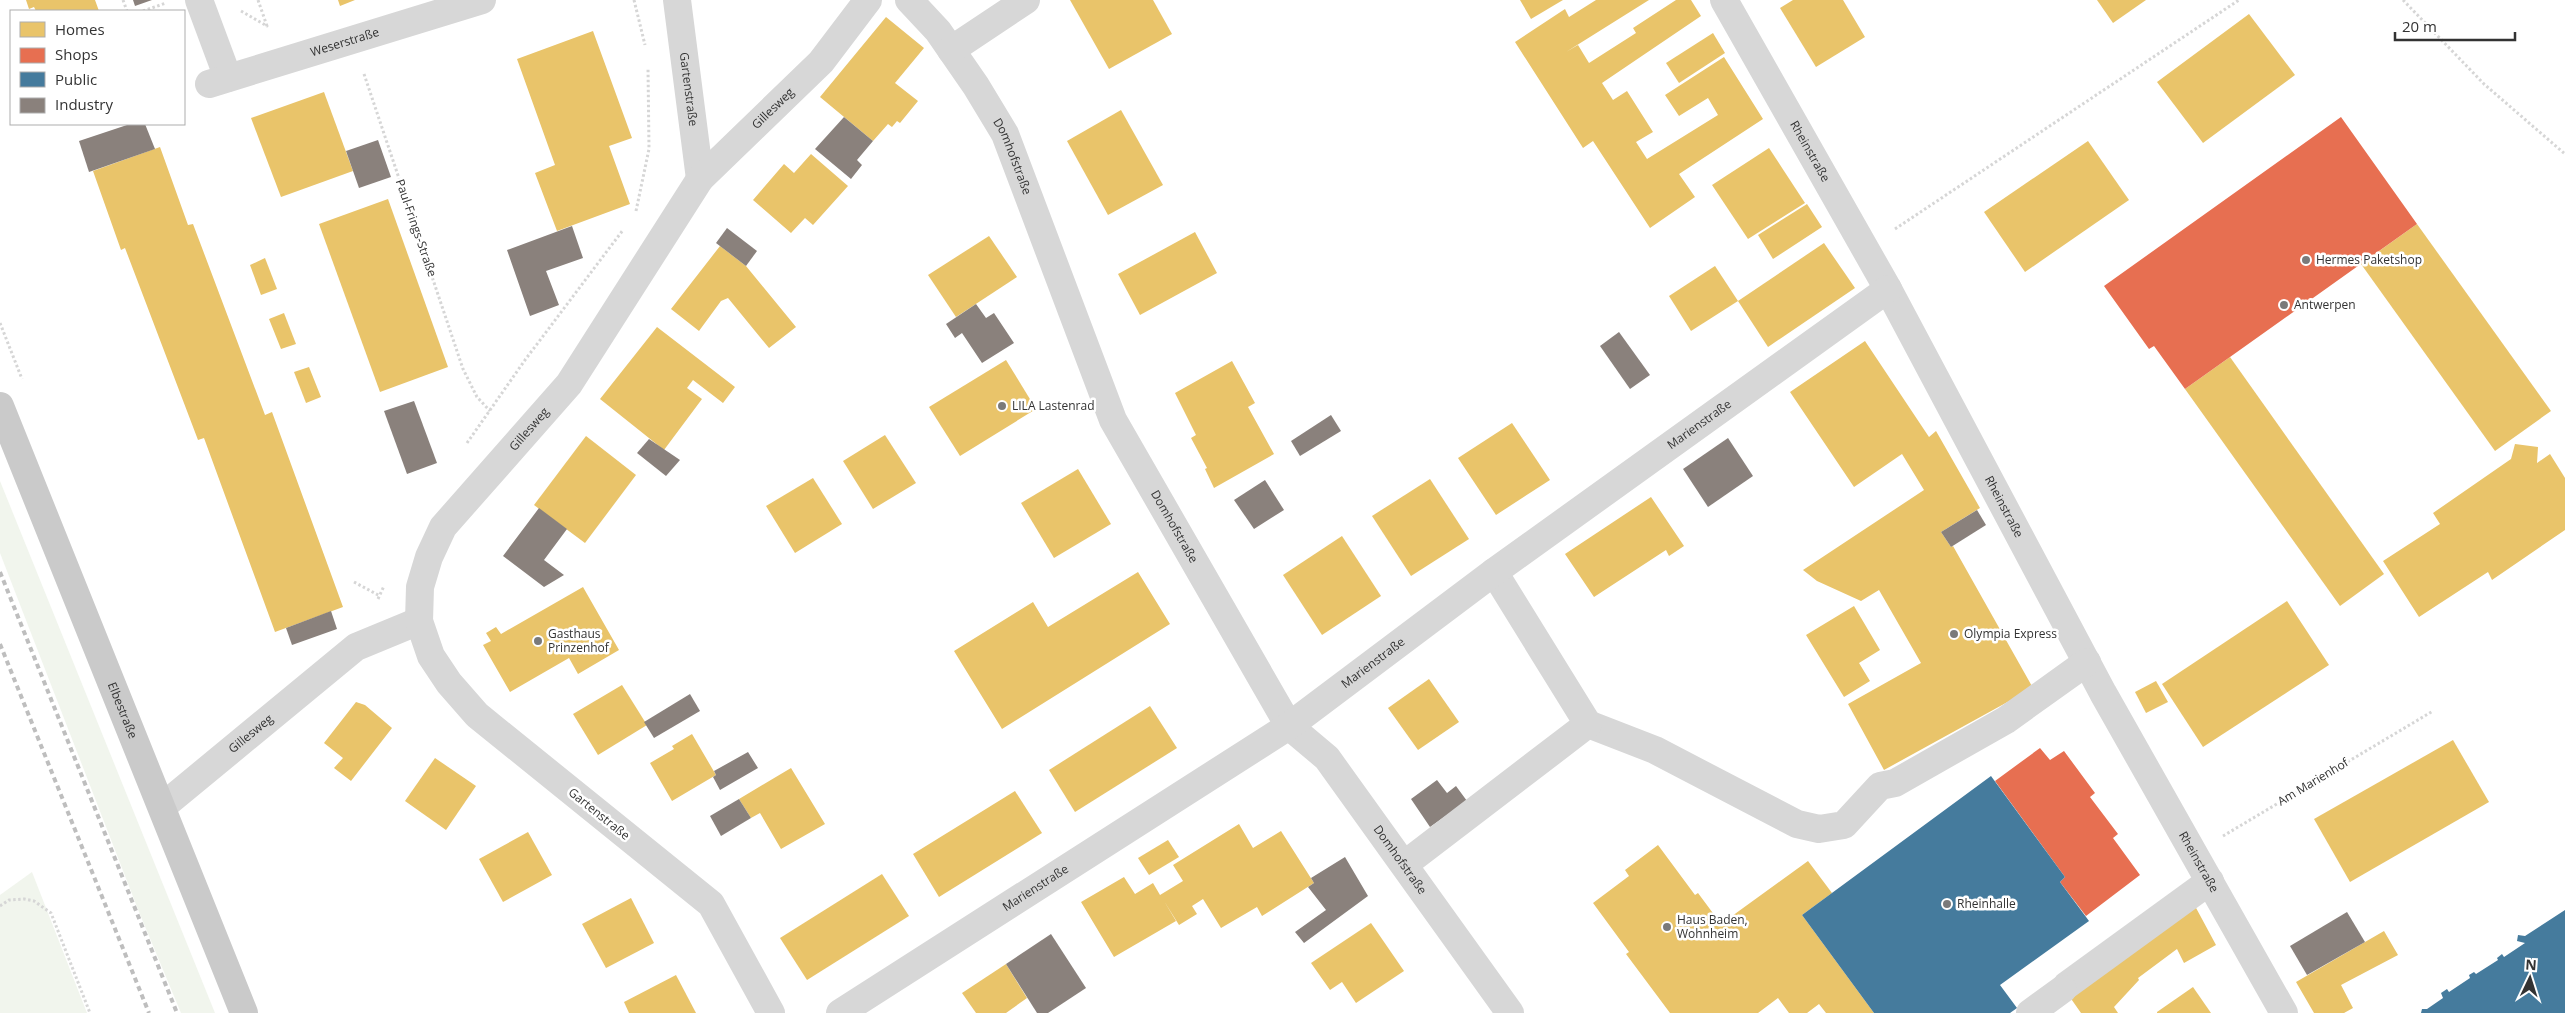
<svg xmlns="http://www.w3.org/2000/svg" width="2565" height="1013" font-family="'Open Sans',sans-serif">
<style>
.green{fill:#f1f5ed}
.homes{fill:#e9c46a}
.shops{fill:#e76f51}
.public{fill:#457b9d}
.industry{fill:#8a817c}
.lines{fill:none;stroke-linecap:round;stroke-linejoin:round}
.path{stroke:#d6d6d6;stroke-width:3;stroke-dasharray:2.5 2.5;stroke-linecap:butt}
.minor{stroke:#d7d7d7;stroke-width:28}
.major{stroke:#cacaca;stroke-width:28}
.rail{stroke:#bebebe;stroke-width:4;stroke-dasharray:5 4;stroke-linecap:butt}
.poi-dot{fill:#7a7a7a;stroke:#fff;stroke-width:2}
.labels{text-anchor:middle;stroke-width:5;stroke-linejoin:round;paint-order:stroke}
.street-label{font-size:12px;fill:#333;stroke:#fff}
.poi-label{font-size:12px;fill:#333;stroke:#fff;text-anchor:start}
</style>
<rect width="100%" height="100%" fill="#fff"/>
<!-- green -->
<g class="green">
<polygon points="0,481 215,1013 181,1013 139,912 0,553"/>
<polygon points="32,872 87,1013 0,1013 0,895"/>
</g>
<!-- homes -->
<g class="homes">
<polygon points="26,0 95,0 99,11 36,11 34,7 29,9"/>
<polygon points="338,0 355,0 340,6"/>
<polygon points="1070,0 1153,0 1172,34 1109,69"/>
<polygon points="1520,0 1563,0 1531,19"/>
<polygon points="1596,0 1649,0 1566,52 1578,45 1589,63 1636,33 1633,28 1676,0 1691,0 1701,16 1602,83 1613,100 1627,91 1653,132 1636,142 1647,159 1718,115 1708,98 1679,116 1665,95 1724,57 1763,119 1679,174 1695,197 1650,228 1593,141 1583,148 1515,42 1565,9 1569,17"/>
<polygon points="1793,0 1843,0 1865,37 1816,67 1780,8"/>
<polygon points="2097,0 2146,0 2113,23"/>
<polygon points="2249,14 2295,75 2203,143 2157,82"/>
<polygon points="886,17 924,48 895,83 918,101 900,123 897,121 892,127 888,124 873,141 820,97"/>
<polygon points="593,31 632,138 609,146 630,204 557,231 535,173 555,165 517,59"/>
<polygon points="1713,33 1725,53 1679,83 1666,63"/>
<polygon points="324,92 353,171 281,197 251,118"/>
<polygon points="1121,110 1163,185 1108,215 1067,141"/>
<polygon points="2088,141 2129,200 2025,272 1984,212"/>
<polygon points="160,147 188,225 193,224 265,415 272,412 343,607 275,632 204,438 198,440 125,248 121,250 93,171"/>
<polygon points="1769,148 1805,203 1748,239 1712,185"/>
<polygon points="811,154 848,186 813,225 805,218 791,233 753,200 784,164 794,173"/>
<polygon points="388,199 448,367 380,392 319,224"/>
<polygon points="1807,204 1822,227 1773,259 1758,235"/>
<polygon points="2417,224 2551,411 2495,451 2361,264"/>
<polygon points="1195,232 1217,273 1140,315 1118,274"/>
<polygon points="989,236 1017,277 956,317 928,275"/>
<polygon points="1824,243 1855,288 1768,347 1738,301"/>
<polygon points="720,246 746,266 796,327 769,348 728,298 721,301 699,331 671,309"/>
<polygon points="265,258 277,289 261,295 250,265"/>
<polygon points="1715,266 1738,301 1691,331 1669,296"/>
<polygon points="284,313 296,344 281,349 269,319"/>
<polygon points="657,327 735,387 723,403 693,380 687,388 702,399 664,450 600,399"/>
<polygon points="1865,341 1929,437 1936,431 1980,508 1941,532 1951,547 1953,546 2033,688 1884,770 1848,704 1921,663 1879,590 1861,601 1817,581 1803,570 1924,490 1902,454 1854,487 1790,392"/>
<polygon points="2230,357 2384,574 2340,606 2185,389"/>
<polygon points="1006,360 1036,409 960,456 929,407"/>
<polygon points="1232,361 1255,403 1248,407 1274,454 1214,488 1205,469 1207,468 1191,438 1196,435 1175,393"/>
<polygon points="309,367 321,397 306,403 294,372"/>
<polygon points="1512,423 1550,480 1496,515 1458,458"/>
<polygon points="885,435 916,483 873,509 843,461"/>
<polygon points="586,436 636,475 585,543 534,505"/>
<polygon points="2515,444 2538,447 2537,463 2550,454 2565,478 2565,530 2492,580 2488,572 2419,617 2383,561 2440,524 2433,513 2511,459"/>
<polygon points="1078,469 1111,524 1054,558 1021,503"/>
<polygon points="813,478 842,524 795,553 766,506"/>
<polygon points="1430,479 1469,539 1411,576 1372,516"/>
<polygon points="1651,497 1684,546 1669,556 1666,550 1594,597 1565,554"/>
<polygon points="1342,536 1381,596 1322,635 1283,575"/>
<polygon points="1138,572 1170,624 1002,729 954,651 1033,602 1048,627"/>
<polygon points="583,587 619,650 578,674 569,658 510,692 483,645 491,641 486,633 496,627 501,634"/>
<polygon points="2287,601 2329,665 2203,747 2162,684"/>
<polygon points="1854,606 1880,650 1859,663 1870,681 1844,697 1806,635"/>
<polygon points="1429,679 1459,722 1418,750 1388,708"/>
<polygon points="2156,681 2168,702 2146,713 2135,692"/>
<polygon points="622,685 647,725 598,755 573,714"/>
<polygon points="356,702 365,705 392,728 351,781 334,768 343,758 324,743"/>
<polygon points="1150,706 1177,748 1075,812 1049,770"/>
<polygon points="692,734 716,775 672,801 650,763 674,749 672,746"/>
<polygon points="2453,740 2489,802 2350,882 2314,819"/>
<polygon points="435,758 476,786 446,830 405,801"/>
<polygon points="791,768 825,824 781,849 760,813 751,818 739,799"/>
<polygon points="1015,791 1042,833 939,897 913,854"/>
<polygon points="1239,824 1253,848 1281,831 1314,883 1262,916 1257,907 1221,928 1203,899 1192,906 1197,914 1179,925 1164,901 1176,921 1114,957 1081,902 1124,877 1135,894 1153,883 1160,895 1183,881 1173,865"/>
<polygon points="528,832 552,875 503,902 479,859"/>
<polygon points="1168,840 1179,857 1149,875 1138,858"/>
<polygon points="1658,845 1695,895 1698,893 1721,924 1808,861 1832,893 1802,915 1874,1013 1826,1013 1819,1004 1807,1013 1789,1013 1778,998 1758,1013 1670,1013 1626,954 1629,952 1593,903 1629,876 1625,870"/>
<polygon points="882,874 909,916 807,980 780,938"/>
<polygon points="631,898 654,943 606,968 582,924"/>
<polygon points="2195,906 2216,945 2184,963 2177,949 2138,978 2139,980 2114,1007 2118,1013 2081,1013 2067,993"/>
<polygon points="1371,923 1404,971 1356,1003 1342,982 1330,990 1311,963"/>
<polygon points="2384,931 2398,955 2341,985 2353,1008 2344,1013 2314,1013 2296,982"/>
<polygon points="1006,964 1027,998 1006,1013 976,1013 962,993"/>
<polygon points="676,975 696,1013 629,1013 624,1002"/>
<polygon points="2193,987 2211,1013 2157,1013 2157,1012"/>
</g>
<!-- shops -->
<g class="shops">
<polygon points="2341,117 2417,224 2185,389 2154,346 2149,349 2104,286"/>
<polygon points="2040,748 2050,760 2064,751 2095,793 2090,797 2118,834 2113,838 2140,875 2086,916 2060,882 2065,877 1995,781"/>
</g>
<!-- public -->
<g class="public">
<polygon points="1991,776 2065,877 2060,882 2089,921 2000,985 2017,1008 2010,1013 1874,1013 1802,915"/>
<polygon points="2565,910 2565,1013 2421,1013 2422,1009 2427,1009 2443,998 2441,993 2447,989 2449,992 2470,978 2469,975 2474,972 2476,974 2498,960 2497,958 2502,954 2504,957 2525,943 2517,941 2518,935 2525,936"/>
</g>
<!-- industry -->
<g class="industry">
<polygon points="133,0 152,0 135,6"/>
<polygon points="844,117 873,141 857,160 862,165 851,179 815,149"/>
<polygon points="130,124 145,124 155,149 89,172 79,141"/>
<polygon points="378,140 391,177 359,188 346,151"/>
<polygon points="572,226 583,258 546,271 559,305 530,316 507,250"/>
<polygon points="727,228 757,251 746,266 716,243"/>
<polygon points="976,304 986,318 994,313 1014,343 982,363 962,333 955,338 946,324"/>
<polygon points="1619,332 1650,375 1630,389 1600,346"/>
<polygon points="414,401 437,463 407,474 384,411"/>
<polygon points="1331,415 1341,431 1300,456 1291,441"/>
<polygon points="1728,438 1753,476 1708,507 1683,469"/>
<polygon points="649,439 680,460 666,476 637,453"/>
<polygon points="1265,480 1284,510 1254,529 1234,500"/>
<polygon points="539,508 567,529 544,560 564,575 544,587 503,556"/>
<polygon points="1977,510 1986,525 1951,547 1941,532"/>
<polygon points="331,611 337,629 292,645 286,628"/>
<polygon points="690,694 700,711 654,738 644,722"/>
<polygon points="748,752 758,768 720,790 713,777 716,775 714,771"/>
<polygon points="1437,780 1447,793 1456,786 1467,801 1430,827 1411,799"/>
<polygon points="739,799 751,818 721,836 710,816"/>
<polygon points="1345,857 1368,896 1304,943 1295,932 1326,910 1308,887 1314,883 1311,878"/>
<polygon points="2347,912 2365,942 2307,975 2290,946"/>
<polygon points="1051,934 1086,988 1048,1013 1037,1013 1006,964"/>
</g>
<g class="lines">
<!-- path -->
<g class="path">
<polyline points="123,0 127,11"/>
<polyline points="634,0 645,45"/>
<polyline points="2403,0 2484,84 2565,154"/>
<polyline points="143,11 166,3"/>
<polyline points="241,11 267,26 258,0"/>
<polyline points="364,74 463,369 477,397 490,411"/>
<polyline points="636,211 649,149 648,68"/>
<polyline points="1895,229 2239,0"/>
<polyline points="0,323 22,379"/>
<polyline points="467,443 525,360 623,230"/>
<polyline points="354,582 380,596"/>
<polyline points="378,599 384,586"/>
<polyline points="2223,836 2433,711"/>
<polyline points="0,906 9,900 24,899 34,901 51,913 90,1013"/>
</g>
<!-- minor -->
<g class="minor">
<polyline points="199,0 228,78"/>
<path id="s1" d="M677 0 700 179"/>
<path id="s2" d="M909 0 938 31 976 86 1005 134 1113 420 1289 726 1327 758 1510 1013"/>
<path id="s3" d="M1724 0 1888 289 2103 693 2284 1013"/>
<polyline points="951,50 1026,0"/>
<path id="s4" d="M209 84 482 0"/>
<polyline points="1588,724 1655,750 1797,824 1819,829 1844,825 1880,786 1895,783 2006,720 2087,662"/>
<path id="s5" d="M162 807 356 647 419 621"/>
<polyline points="1405,864 1588,724 1494,572"/>
<polyline points="2067,985 2210,881"/>
<path id="s6" d="M771 1013 711 904 477 715 449 683 431 656 419 621 420 587 429 557 443 527 569 384 700 179 821 62 868 0"/>
<path id="s7" d="M840 1013 1289 726 1494 572 1888 289"/>
<polyline points="2030,1013 2063,989"/>
</g>
<!-- major -->
<path class="major" id="s8" d="M0 406 244 1013"/>
<!-- rail -->
<g class="rail">
<polyline points="0,572 177,1013"/>
<polyline points="0,644 149,1013"/>
</g>
</g>
<!-- markers -->
<g class="poi-dot">
<circle cx="2306" cy="260" r="5"/>
<circle cx="2284" cy="305" r="5"/>
<circle cx="1002" cy="406" r="5"/>
<circle cx="1954" cy="634" r="5"/>
<circle cx="538" cy="641" r="5"/>
<circle cx="1947" cy="904" r="5"/>
<circle cx="1667" cy="927" r="5"/>
</g>
<g class="labels">
<!-- street labels -->
<g class="street-label">
<text dy="4" stroke="none"><textPath href="#s4" startOffset="142">Weserstraße</textPath></text>
<text dy="4" stroke="none"><textPath href="#s1" startOffset="90">Gartenstraße</textPath></text>
<text dy="4" stroke="none"><textPath href="#s6" startOffset="1171">Gillesweg</textPath></text>
<text dy="4" stroke="none"><textPath href="#s3" startOffset="174">Rheinstraße</textPath></text>
<text dy="4" stroke="none"><textPath href="#s2" startOffset="189">Domhofstraße</textPath></text>
<text transform="translate(416 228) rotate(71)" y="4">Paul-Frings-Straße</text>
<text dy="4" stroke="none"><textPath href="#s7" startOffset="1042">Marienstraße</textPath></text>
<text dy="4" stroke="none"><textPath href="#s6" startOffset="766">Gillesweg</textPath></text>
<text dy="4" stroke="none"><textPath href="#s3" startOffset="579">Rheinstraße</textPath></text>
<text dy="4" stroke="none"><textPath href="#s2" startOffset="594">Domhofstraße</textPath></text>
<text dy="4" stroke="none"><textPath href="#s7" startOffset="638">Marienstraße</textPath></text>
<text dy="4" stroke="none"><textPath href="#s8" startOffset="328">Elbestraße</textPath></text>
<text dy="4" stroke="none"><textPath href="#s5" startOffset="115">Gillesweg</textPath></text>
<text transform="translate(2313 782) rotate(-31)" y="4">Am Marienhof</text>
<text transform="translate(599 814) rotate(39)" y="4">Gartenstraße</text>
<text dy="4" stroke="none"><textPath href="#s2" startOffset="999">Domhofstraße</textPath></text>
<text dy="4" stroke="none"><textPath href="#s3" startOffset="984">Rheinstraße</textPath></text>
<text dy="4" stroke="none"><textPath href="#s7" startOffset="232">Marienstraße</textPath></text>
</g>
<!-- poi labels -->
<g class="poi-label">
<text x="2316" y="264">Hermes Paketshop</text>
<text x="2294" y="309">Antwerpen</text>
<text x="1012" y="410">LILA Lastenrad</text>
<text x="548" y="638">Gasthaus<tspan x="548" dy="14">Prinzenhof</tspan></text>
<text x="1964" y="638">Olympia Express</text>
<text x="1957" y="908">Rheinhalle</text>
<text x="1677" y="924">Haus Baden,<tspan x="1677" dy="14">Wohnheim</tspan></text>
</g>
</g>
<!-- legend -->
<rect x="10" y="10" width="175" height="115" fill="#ffffff" stroke="#adadad"/>
<rect x="20" y="22" width="25" height="15" fill="#e9c46a" stroke="#adadad"/>
<text x="55" y="35" font-size="15" fill="#333333">Homes</text>
<rect x="20" y="48" width="25" height="15" fill="#e76f51" stroke="#adadad"/>
<text x="55" y="60" font-size="15" fill="#333333">Shops</text>
<rect x="20" y="72" width="25" height="15" fill="#457b9d" stroke="#adadad"/>
<text x="55" y="85" font-size="15" fill="#333333">Public</text>
<rect x="20" y="98" width="25" height="15" fill="#8a817c" stroke="#adadad"/>
<text x="55" y="110" font-size="15" fill="#333333">Industry</text>
<!-- north arrow -->
<g transform="translate(2530 978) rotate(4)" stroke="#ffffff" stroke-width="4" paint-order="stroke">
<path d="M0-4L9 19L0 12L-9 19Z" fill="#333333"/>
<text y="-8" font-size="14" font-weight="bold" text-anchor="middle" fill="#333333">N</text>
</g>
<!-- scale -->
<path d="M2395 32v8h120v-8" fill="none" stroke="#333333" stroke-width="2.5"/>
<text x="2402" y="32" font-size="15" fill="#333333" stroke="#ffffff" stroke-width="4" paint-order="stroke">20 m</text>
</svg>
